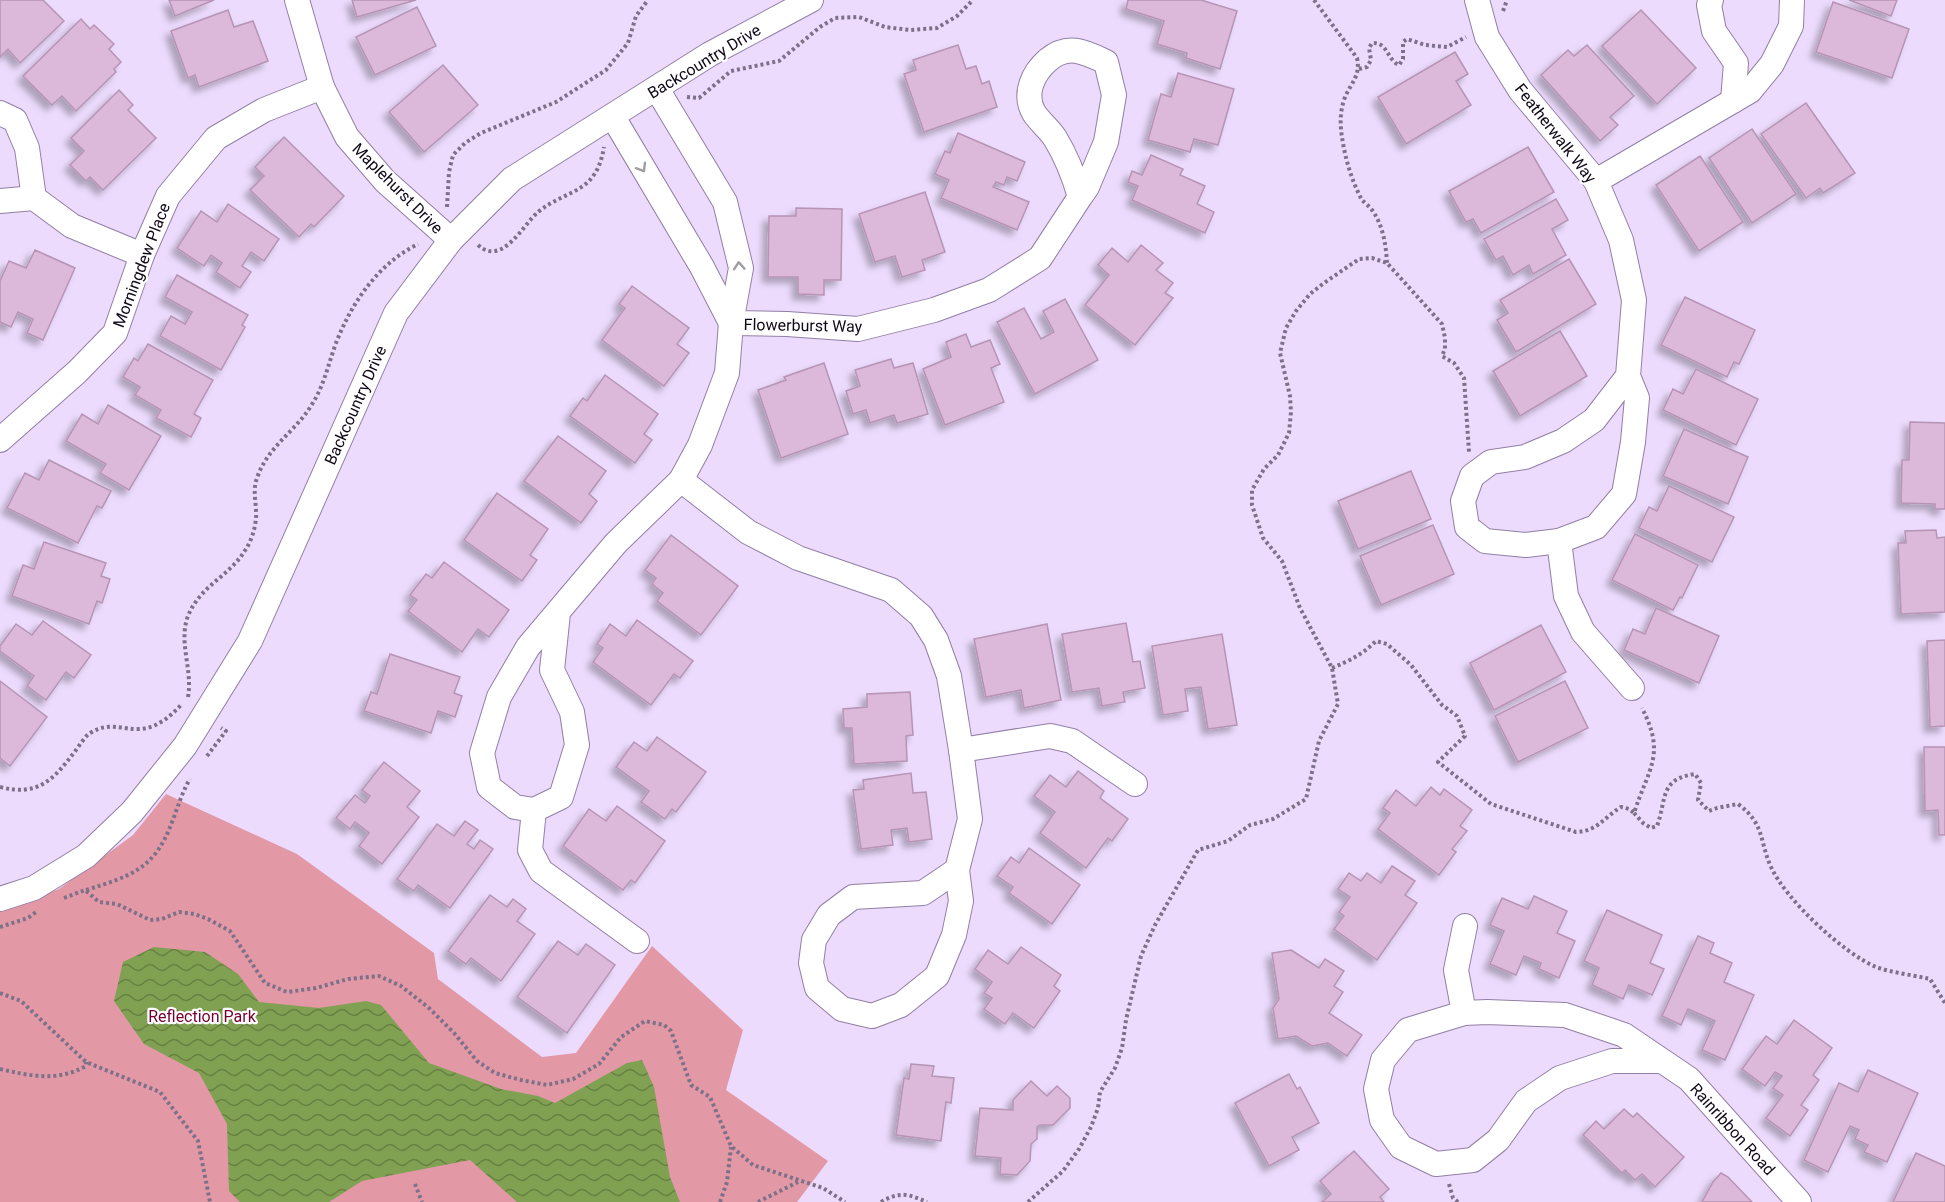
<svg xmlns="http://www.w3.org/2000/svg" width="1945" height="1202" font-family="Roboto,sans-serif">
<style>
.park{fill:#e398a6}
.water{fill:url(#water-waves)}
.building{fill:#dcb8da;stroke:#b694b5;stroke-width:1.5;filter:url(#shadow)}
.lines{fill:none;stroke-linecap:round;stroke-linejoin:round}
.street-casing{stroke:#927fa5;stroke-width:26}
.path{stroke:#7d7189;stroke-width:4;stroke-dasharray:3 3;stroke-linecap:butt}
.street{stroke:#fff;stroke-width:24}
.oneway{stroke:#9f9ca2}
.labels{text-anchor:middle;stroke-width:4.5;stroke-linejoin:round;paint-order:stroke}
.street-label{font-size:16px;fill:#0f0816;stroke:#fff}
.park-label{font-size:16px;fill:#73002e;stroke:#fff}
</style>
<defs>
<pattern id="water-waves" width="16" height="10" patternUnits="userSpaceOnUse" patternTransform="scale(1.5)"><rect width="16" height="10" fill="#80a151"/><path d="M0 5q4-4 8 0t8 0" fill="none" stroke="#678142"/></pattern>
<filter id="shadow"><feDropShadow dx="-5.5" dy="5.5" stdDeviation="3" flood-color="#0004"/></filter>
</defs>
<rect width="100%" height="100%" fill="#ecdbfd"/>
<!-- park -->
<polygon class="park" points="166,794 297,854 434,953 438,979 542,1057 576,1053 652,946 743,1030 726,1090 828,1161 797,1202 0,1202 0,912 59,889 133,835"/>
<!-- water -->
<polygon class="water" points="154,947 205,952 238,974 259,1002 319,1008 366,1001 381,1005 429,1063 501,1089 538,1096 555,1103 627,1063 642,1060 654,1087 670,1177 680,1202 517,1202 470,1160 362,1181 329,1202 240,1202 229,1191 227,1124 199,1073 144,1044 114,1001 123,962"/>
<!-- building -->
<g class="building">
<polygon points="0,0 43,0 64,21 20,63 8,49 0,57"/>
<polygon points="169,0 214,0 175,16"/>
<polygon points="352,0 416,0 357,17"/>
<polygon points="1128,0 1201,0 1237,11 1220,69 1186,58 1187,53 1157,44 1164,21 1126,9"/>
<polygon points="1849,0 1897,0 1891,16"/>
<polygon points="1833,2 1909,29 1892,78 1816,52"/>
<polygon points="417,7 436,46 375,75 356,37"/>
<polygon points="228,10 234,27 253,21 268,61 199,87 195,75 188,78 171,31"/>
<polygon points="1641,10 1696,68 1657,104 1602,46"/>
<polygon points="81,19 90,29 94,25 114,44 109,49 121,62 114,69 116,72 76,111 62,96 52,105 23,76"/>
<polygon points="958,45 966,69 976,66 982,84 989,81 997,107 924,132 904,74 916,70 913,60"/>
<polygon points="1587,45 1634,96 1610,117 1618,125 1600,141 1541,75 1568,50 1574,56"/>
<polygon points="1455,52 1468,74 1456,81 1471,105 1406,144 1378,97"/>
<polygon points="443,65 478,105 424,152 389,112"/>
<polygon points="1178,73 1234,89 1218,145 1194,139 1190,152 1148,140 1161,94 1171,97"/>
<polygon points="119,90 133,105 128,110 156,138 103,190 90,177 86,181 70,165 84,151 71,138"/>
<polygon points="1806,103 1855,173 1823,193 1820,188 1806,198 1761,134"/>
<polygon points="1752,129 1796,194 1752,223 1709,158"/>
<polygon points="958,133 1025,162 1017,181 1007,177 1004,185 996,182 993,187 1029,202 1017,230 941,198 949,180 935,174 945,151 950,153"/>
<polygon points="284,137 344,196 314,227 311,224 299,237 250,190 264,176 255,167"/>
<polygon points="1528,147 1554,192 1481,233 1473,219 1466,222 1449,191"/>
<polygon points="1151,155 1183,169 1180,175 1205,186 1197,204 1214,212 1205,233 1132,200 1138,186 1128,182 1132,171 1142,175"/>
<polygon points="1700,156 1743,222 1699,251 1656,185"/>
<polygon points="925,192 945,252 922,260 925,270 902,277 895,256 875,262 859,214"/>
<polygon points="1556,199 1568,220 1552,229 1566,255 1533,274 1529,265 1513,275 1503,256 1496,260 1484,239"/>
<polygon points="228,204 279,239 264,261 251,252 242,266 251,272 240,288 216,272 222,263 211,255 204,266 177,248 201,211 217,222"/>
<polygon points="796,208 842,209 841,280 824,280 824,295 798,294 798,277 768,277 769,216 796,216"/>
<polygon points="1141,245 1163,263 1156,270 1173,283 1165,293 1173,298 1135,345 1085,305 1109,275 1098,265 1112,248 1128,262"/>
<polygon points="35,250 75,268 43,340 27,333 33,319 18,312 11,327 0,322 0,281 9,261 26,268"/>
<polygon points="1569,259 1596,304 1516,352 1497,320 1508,313 1500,300"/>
<polygon points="177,275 248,315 242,325 245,327 221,370 160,336 171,316 185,324 192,312 165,297"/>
<polygon points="632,286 689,328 677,344 689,353 664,386 602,340 625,308 619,304"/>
<polygon points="1685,297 1755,330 1739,364 1734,362 1727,377 1661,345"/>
<polygon points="1065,299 1098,360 1035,394 997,322 1024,308 1041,339 1054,332 1043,311"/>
<polygon points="1560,331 1587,376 1520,416 1493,371"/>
<polygon points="966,334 971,347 990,340 1000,364 991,368 1004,402 945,425 923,369 951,357 946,342"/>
<polygon points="148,344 213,380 194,414 201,418 191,437 156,418 161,410 135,395 140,387 123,377 134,358 138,361"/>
<polygon points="891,359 894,368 913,363 928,414 897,423 894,415 870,423 866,410 853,414 846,391 860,386 855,370"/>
<polygon points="824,363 848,434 781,458 758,390 786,380 784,377"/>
<polygon points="1696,369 1758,399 1736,445 1663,410 1673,389 1683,394"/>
<polygon points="605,375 658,414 644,434 652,440 635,463 570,416 583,398 587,401"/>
<polygon points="108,405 161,436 129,490 100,473 106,464 66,441 82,414 98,424"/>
<polygon points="1910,422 1945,423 1945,509 1935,509 1935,504 1901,503 1902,460 1909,460"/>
<polygon points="1684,429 1748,457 1728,504 1663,476"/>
<polygon points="558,436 606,471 589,494 597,501 581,523 524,481"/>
<polygon points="49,460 111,491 102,508 97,506 78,543 7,508 25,473 39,480"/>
<polygon points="1411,471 1431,519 1358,549 1338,501"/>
<polygon points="1669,486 1734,517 1712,562 1639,528 1649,507 1657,511"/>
<polygon points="497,493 548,529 530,555 537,560 522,581 464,540"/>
<polygon points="1433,525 1454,574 1381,605 1360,556"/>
<polygon points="1936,530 1937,538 1945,537 1945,612 1901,614 1898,543 1906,543 1905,531"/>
<polygon points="1635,534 1698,565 1682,598 1680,597 1673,610 1612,580"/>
<polygon points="671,535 738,586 701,635 657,601 663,593 652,584 656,578 645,570"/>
<polygon points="44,542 106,563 101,576 110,579 102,603 97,601 89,624 12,596 23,565 34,569"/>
<polygon points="444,562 509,610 489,637 478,629 462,652 408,611 417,600 410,595 426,574 432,578"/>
<polygon points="1656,608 1719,636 1699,683 1624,650 1633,629 1645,634"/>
<polygon points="637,620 693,661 680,678 674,674 651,705 593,662 603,648 597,644 610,624 626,636"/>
<polygon points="43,621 91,655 74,678 66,672 46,700 27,686 34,676 0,651 0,646 16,624 32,635"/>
<polygon points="1126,623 1133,662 1140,661 1145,688 1123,692 1125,702 1102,706 1099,688 1072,692 1062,634"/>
<polygon points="1047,624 1061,700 1024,708 1021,690 986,697 974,639"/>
<polygon points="1541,625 1566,672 1494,710 1470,663"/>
<polygon points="1222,634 1237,725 1208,729 1201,687 1185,689 1188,711 1163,715 1152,646"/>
<polygon points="1945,640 1945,726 1930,727 1927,641"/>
<polygon points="390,654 460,677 454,693 462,696 455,717 438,711 431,733 364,711 371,692 377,694"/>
<polygon points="0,681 47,717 10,766 0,758"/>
<polygon points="1565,681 1588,728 1518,762 1495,716"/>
<polygon points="910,692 913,735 906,736 907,761 854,764 852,728 844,728 843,709 867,707 867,694"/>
<polygon points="657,737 706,772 676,812 672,809 665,819 641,802 649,791 616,767 634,742 647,751"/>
<polygon points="1924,747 1945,747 1945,835 1939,835 1938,810 1925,811"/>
<polygon points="384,762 420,791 407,807 419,817 382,864 359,846 369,833 355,822 350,829 336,818 355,795 365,803 370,796 362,790"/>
<polygon points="1078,771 1104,791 1100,798 1128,819 1112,841 1108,838 1086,868 1040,833 1055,812 1034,796 1050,775 1066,787"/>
<polygon points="911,773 913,793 926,792 932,839 909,842 907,828 891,830 893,845 861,849 853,790 864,789 863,780"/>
<polygon points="1431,787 1440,795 1444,789 1472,810 1460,826 1467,831 1452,849 1456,852 1439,875 1378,829 1390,813 1383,808 1396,790 1416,806"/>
<polygon points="617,806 665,841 635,883 631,880 623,890 563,846 589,809 606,821"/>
<polygon points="465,821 478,830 467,844 474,849 480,840 493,849 450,908 418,885 414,891 397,879 437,824 454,836"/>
<polygon points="1029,848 1080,885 1052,924 1009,893 1013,887 997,876 1011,857 1019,863"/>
<polygon points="1392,866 1415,881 1405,895 1417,903 1377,960 1334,929 1344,916 1339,912 1350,897 1338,889 1349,873 1361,881 1367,873 1381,883"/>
<polygon points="490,895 507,907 513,899 526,909 517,921 535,934 501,981 471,958 466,964 448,951"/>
<polygon points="1534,896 1567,911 1557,933 1575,941 1559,978 1539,969 1541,963 1524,956 1516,975 1490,964 1504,931 1490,925 1502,898 1528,909"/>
<polygon points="1607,910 1662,935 1650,963 1664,969 1652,995 1629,985 1623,999 1592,985 1599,968 1584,961"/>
<polygon points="1698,936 1714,943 1710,953 1732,963 1724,982 1754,995 1725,1060 1702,1050 1715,1021 1688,1009 1681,1025 1662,1016"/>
<polygon points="558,941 578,955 586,944 615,965 567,1033 517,997"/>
<polygon points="1021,947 1061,975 1054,986 1060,991 1034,1028 1013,1013 1005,1024 984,1009 992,998 984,993 992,982 975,969 988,950 1008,964"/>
<polygon points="1291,950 1319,968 1325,959 1344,971 1334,986 1343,992 1329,1013 1362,1035 1347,1056 1328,1043 1312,1046 1296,1036 1278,1039 1273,1008 1279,999 1272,953"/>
<polygon points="1794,1020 1832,1048 1813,1075 1819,1080 1801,1105 1808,1110 1790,1136 1766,1118 1783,1095 1773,1088 1782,1076 1775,1072 1765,1086 1742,1069 1766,1036 1777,1044"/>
<polygon points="911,1064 934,1066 932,1076 954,1078 951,1103 946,1102 941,1141 896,1135 904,1078 909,1079"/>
<polygon points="1868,1070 1918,1093 1887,1162 1864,1152 1868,1145 1855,1139 1859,1130 1850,1126 1828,1172 1804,1160 1839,1083 1858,1092"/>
<polygon points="1289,1074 1297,1089 1300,1087 1319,1123 1292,1137 1299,1150 1269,1166 1235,1103"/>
<polygon points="1031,1081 1047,1096 1057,1086 1070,1098 1070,1108 1053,1125 1040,1125 1037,1127 1037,1139 1031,1144 1030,1161 1017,1175 1000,1174 1001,1158 975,1156 980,1108 1013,1110 1013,1100"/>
<polygon points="1624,1109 1633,1117 1637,1113 1684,1157 1655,1187 1642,1174 1635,1180 1625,1170 1622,1173 1583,1135 1596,1121 1604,1129"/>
<polygon points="1354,1151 1389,1189 1380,1197 1384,1202 1322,1202 1331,1194 1320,1181"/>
<polygon points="1916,1153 1945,1166 1945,1202 1893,1202"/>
<polygon points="1721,1173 1728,1177 1752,1202 1702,1202 1713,1182"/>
</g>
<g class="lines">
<!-- street casing -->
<g class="street-casing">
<g id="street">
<polyline points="297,0 322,87 347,137 385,181 451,240"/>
<polyline points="1477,0 1487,37 1520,90 1596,181 1621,240 1634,300 1628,376 1637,398 1633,442 1624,494 1596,527 1559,541 1526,545 1485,541 1467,527 1463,501 1472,476 1491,462 1525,457 1563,441 1594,420 1628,376"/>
<polyline points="1711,0 1709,5 1714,31 1736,63 1733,101"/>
<polyline points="0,113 15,120 27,148 34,198"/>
<polyline points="613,117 702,267 731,323"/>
<polyline points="1596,181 1750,91 1772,64 1791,26 1792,0"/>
<polyline points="0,201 34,198 72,226 142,255"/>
<path d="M731 323 787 324 858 329 934 310 989 290 1040 258 1080 197 1087 187 1106 142 1114 95 1106 62C1085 52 1068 43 1048 60 1033 73 1023 94 1034 113 1040 122 1049 129 1055 138 1066 156 1074 176 1080 197"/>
<polyline points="0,440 77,372 115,333 142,255 168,196 216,138 264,110 322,87"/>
<polyline points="681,480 748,532 798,558 891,590 921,616 936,640 949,676 961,750 970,819 957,870 923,893 853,897 829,915 814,940 811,963 817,988 842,1009 872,1016 901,1005 937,976 954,935 961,901 957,870"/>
<polyline points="1559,541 1566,596 1583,632 1632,688"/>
<polyline points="558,613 552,670 572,712 577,745 561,797 534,810 515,807 489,787 482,753 499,697 528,647 616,543 681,480 700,445 727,373 731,323 741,268 725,202 657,89"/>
<polyline points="961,750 1050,736 1072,741 1135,784"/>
<polyline points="534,810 530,850 541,871 637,941"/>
<polyline points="0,899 34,888 86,856 132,812 185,746 250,641 396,313 451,240 512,179 710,54 811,0"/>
<polyline points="1464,1013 1456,970 1465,926"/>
<polyline points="1661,1061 1612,1061 1560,1078 1526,1101 1498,1140 1473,1160 1436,1164 1401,1147 1382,1120 1376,1089 1383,1060 1408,1030 1464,1013 1487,1012 1565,1015 1624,1035 1689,1079 1799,1202"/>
</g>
</g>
<!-- path -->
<g class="path">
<path d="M1314 0 1357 58C1361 77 1350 83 1344 100 1340 112 1340 125 1342 137 1345 158 1352 182 1362 200 1365 203 1369 206 1372 210 1383 225 1386 245 1387 263"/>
<polyline points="1503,11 1507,0"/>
<path d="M1359 69 1367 67 1371 60 1369 48 1372 43C1388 42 1387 60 1399 65L1403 59V42L1407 39 1425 45 1447 47 1466 37"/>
<polyline points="687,97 699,98 731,71 779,61 820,27 835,18 859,17 885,27 910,30 937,28 957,16 973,0"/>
<polyline points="447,207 449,172 453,155 465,143 481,133 556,102 606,70 628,43 636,16 648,0"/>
<path d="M478 245C502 267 523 225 538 212 568 188 596 195 604 147"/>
<path d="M1332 668C1349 661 1363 654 1376 641L1387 644 1411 665 1442 705 1457 716 1465 736 1438 762 1491 804 1576 832C1598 831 1603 818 1621 807L1629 809 1634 813C1649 767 1666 755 1642 708"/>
<path d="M188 697C193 670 178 642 188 616 200 586 228 577 244 552 251 542 255 530 256 518 257 505 252 491 257 478 268 446 294 433 311 406 324 386 328 365 336 343 352 302 378 264 418 244"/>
<polyline points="207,756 226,731 221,728"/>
<path d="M0 787C39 797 54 779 76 750 80 745 85 736 90 733 110 721 122 730 140 729 157 728 171 716 182 704"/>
<path d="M1634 813 1643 823 1651 828 1657 826C1667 799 1659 779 1695 774L1701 783 1698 800 1709 811 1717 808 1738 804C1765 824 1759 840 1771 867 1786 900 1843 953 1876 967 1893 973 1913 975 1930 979L1945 1003"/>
<path d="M86 890C131 876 155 869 172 822 178 807 182 792 190 779"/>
<polyline points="64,898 85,890 99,902 117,904 150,920 162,919 179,912 194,914 208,919 230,931 265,983 287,992 316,988 348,979 379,976 401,986 429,1008 454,1033 477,1061 495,1073 521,1080 547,1085 573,1079 599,1064 621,1037 645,1021 664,1025 671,1031 691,1085 710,1097 731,1146 753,1165 823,1188 845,1202"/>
<polyline points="0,927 28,918 36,912"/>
<polyline points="0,993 21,1001 86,1062 160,1092 198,1141 210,1202"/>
<path d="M0 1069C31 1076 57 1082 86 1066V1062"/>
<polyline points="415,1184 422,1202"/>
<polyline points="1449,1184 1453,1198 1458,1202"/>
<polyline points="720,1202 727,1182 731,1147"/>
<polyline points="758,1202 798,1182"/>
<path d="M881 1202C900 1191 908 1194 927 1202"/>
<polyline points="1028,1202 1063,1171 1079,1149 1091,1127 1098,1108 1100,1092 1115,1068 1122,1048 1126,1020 1141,956 1155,925 1198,850 1228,841 1250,825 1273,819 1306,799 1319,741 1338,704 1332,668 1300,608 1282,561 1263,538 1252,505 1252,490 1264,469 1278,455 1289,433 1291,412 1290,396 1280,353 1286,328 1296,311 1310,294 1324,283 1359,259 1372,258 1387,263 1442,324 1445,338 1445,349 1442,356 1454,363 1464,378 1469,452"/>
</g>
<!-- street -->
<use href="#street" class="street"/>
</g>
<!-- one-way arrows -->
<defs><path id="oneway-chevron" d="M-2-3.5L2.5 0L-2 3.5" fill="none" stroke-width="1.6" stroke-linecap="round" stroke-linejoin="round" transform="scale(1.5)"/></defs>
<g class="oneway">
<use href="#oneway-chevron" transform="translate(642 168) rotate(59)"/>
<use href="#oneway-chevron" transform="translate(739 266) rotate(-94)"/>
</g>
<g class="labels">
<!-- street labels -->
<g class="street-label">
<text transform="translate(704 61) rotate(-31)" y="6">Backcountry Drive</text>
<text transform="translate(1556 133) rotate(52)" y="6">Featherwalk Way</text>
<text transform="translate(398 188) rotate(45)" y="6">Maplehurst Drive</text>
<text transform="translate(141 265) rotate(-69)" y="6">Morningdew Place</text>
<text transform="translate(803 325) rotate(1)" y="6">Flowerburst Way</text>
<text transform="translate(355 405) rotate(-66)" y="6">Backcountry Drive</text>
<text transform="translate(1733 1129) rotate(48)" y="6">Rainribbon Road</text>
</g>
<!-- park labels -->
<g class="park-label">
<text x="202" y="1022">Reflection Park</text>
</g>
</g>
</svg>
